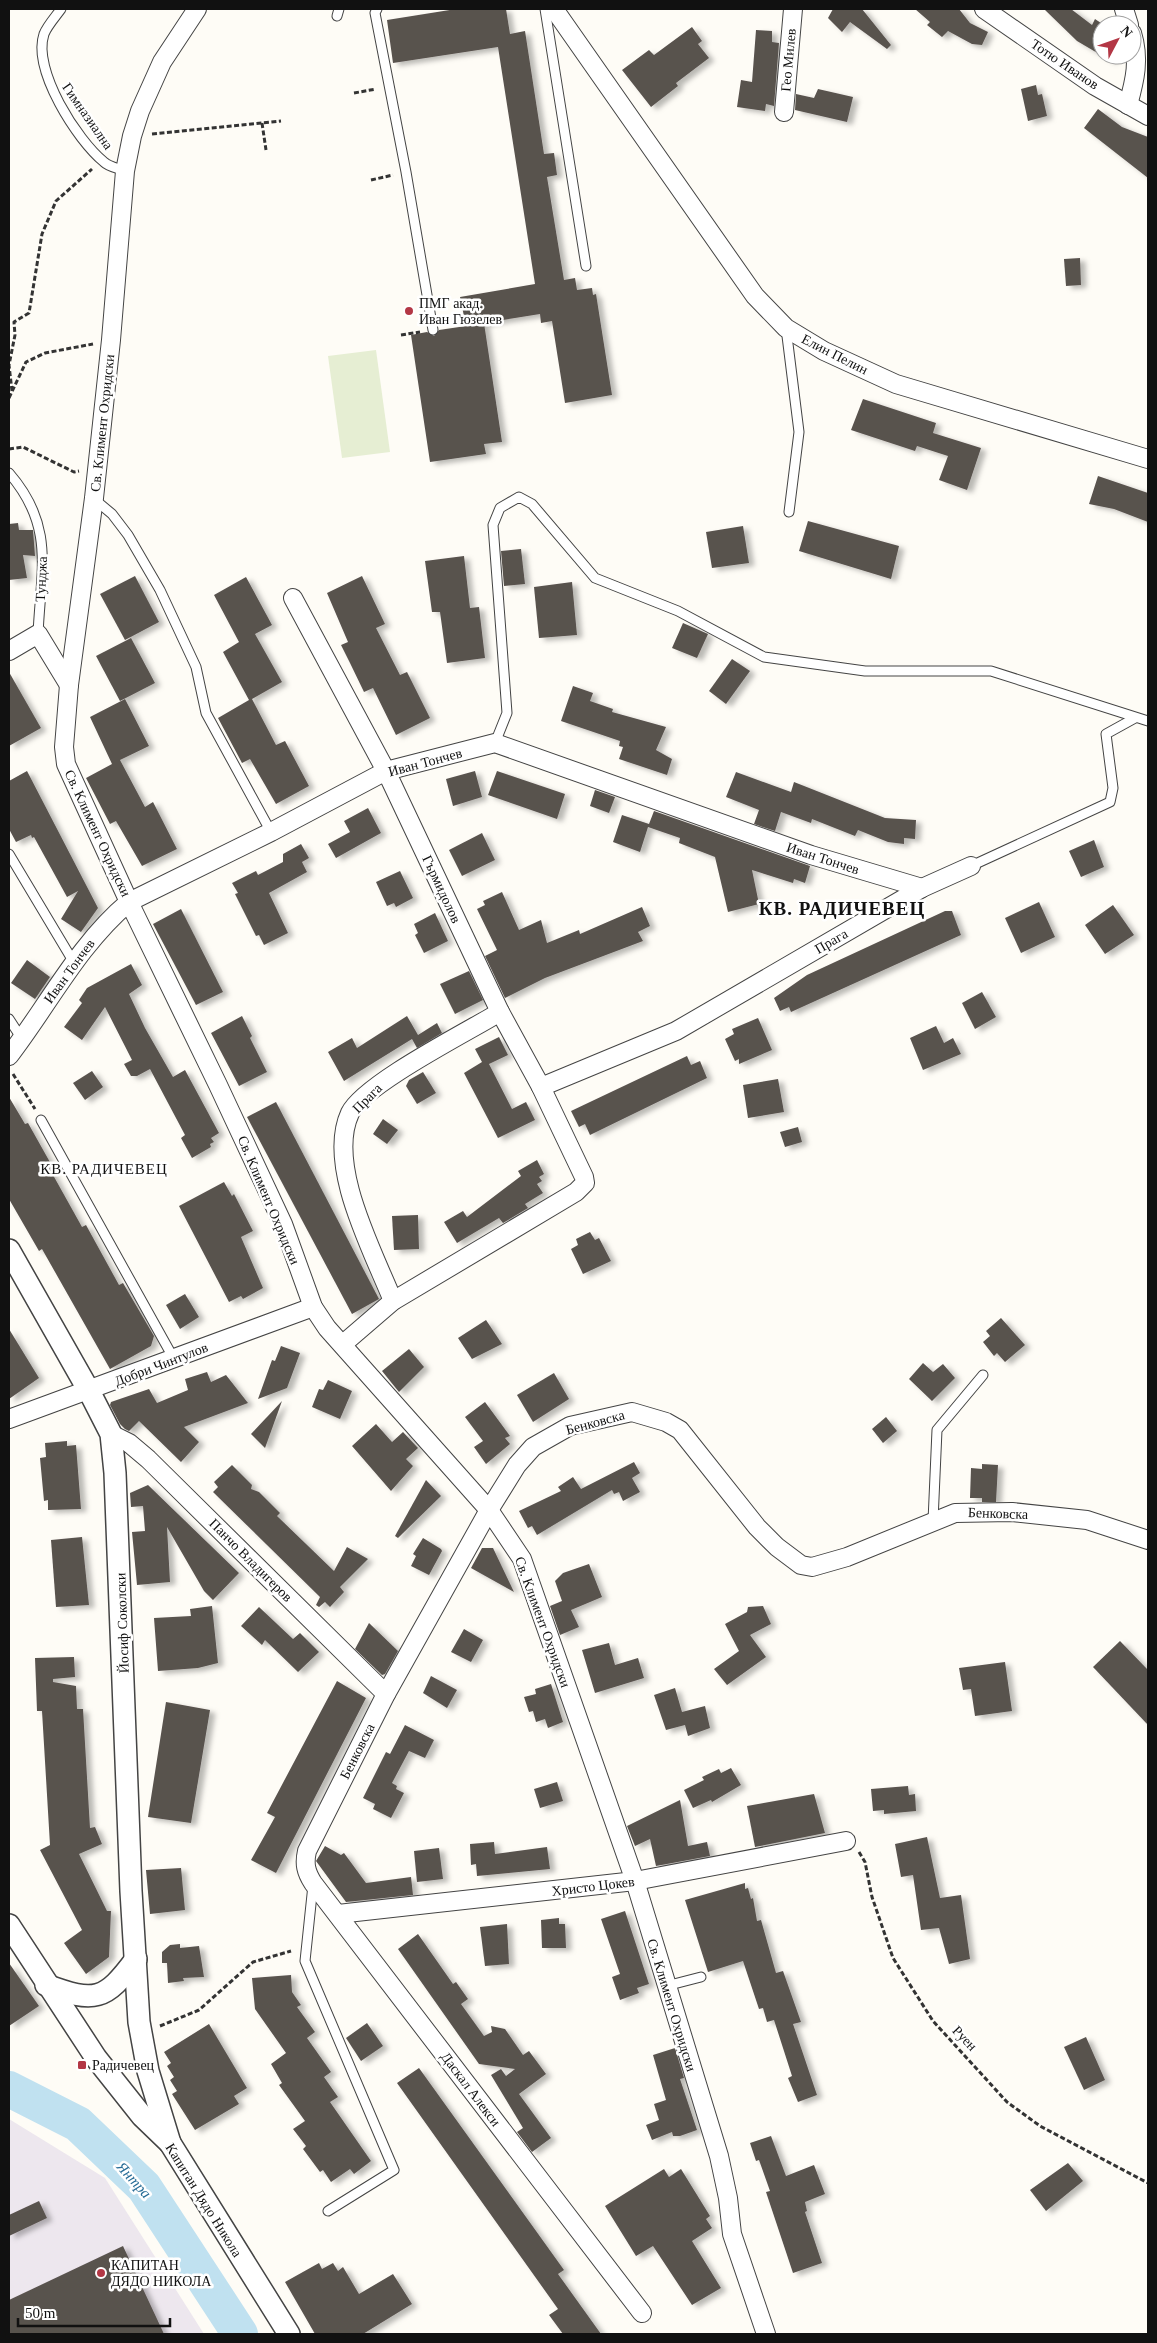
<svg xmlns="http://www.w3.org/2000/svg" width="1157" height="2343" font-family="'Times New Roman',serif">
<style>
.industrial{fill:#ede7ee}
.pitch{fill:#e6eed3}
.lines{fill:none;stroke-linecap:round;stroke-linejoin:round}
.river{stroke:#c0e1f0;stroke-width:36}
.building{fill:#59524e;filter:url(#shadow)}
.service-casing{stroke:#444;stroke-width:11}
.minor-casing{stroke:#444;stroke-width:20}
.tertiary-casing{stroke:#444;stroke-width:24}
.path{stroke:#333;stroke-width:3;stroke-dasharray:5 2.5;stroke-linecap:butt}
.service{stroke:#fff;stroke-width:9}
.minor{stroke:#fff;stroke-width:18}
.tertiary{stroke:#fff;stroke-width:21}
.poi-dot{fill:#b33745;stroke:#fff;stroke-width:2}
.labels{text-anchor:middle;stroke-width:5;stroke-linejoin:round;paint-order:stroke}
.street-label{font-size:14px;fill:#111;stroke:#fff}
.poi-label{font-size:14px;fill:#111;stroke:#fff;text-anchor:start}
.neighbourhood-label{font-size:15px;letter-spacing:1px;fill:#111;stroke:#fff}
.water-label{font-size:15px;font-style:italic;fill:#276c96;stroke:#fff}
.district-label{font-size:19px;font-weight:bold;letter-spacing:1px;fill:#111;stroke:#fff}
</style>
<defs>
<filter id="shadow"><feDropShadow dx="5.5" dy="3" stdDeviation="2.5" flood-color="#0004"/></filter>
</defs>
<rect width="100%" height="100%" fill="#fefcf6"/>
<!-- industrial -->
<polygon class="industrial" points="9,2119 105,2178 204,2334 9,2334"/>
<!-- pitch -->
<polygon class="pitch" points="376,350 390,452 342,458 328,356"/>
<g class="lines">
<!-- river -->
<polyline class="river" points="9,2089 78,2124 144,2187 240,2334"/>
</g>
<!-- building -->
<g class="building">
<polygon points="456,9 506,9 510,34 525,31 544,154 554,153 557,175 547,177 564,280 575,278 577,290 592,288 593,295 596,294 612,395 565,403 552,321 541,323 540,314 484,323 502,442 484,444 486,454 430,462 411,335 427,332 434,336 439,330 466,326 460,297 535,284 498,47 393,63 387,20"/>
<polygon points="833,9 862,9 891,45 887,49 850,22 842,32 828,18"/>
<polygon points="915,9 959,9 970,23 988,32 982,45 972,44 948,31 942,37 927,25 930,22"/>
<polygon points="1044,9 1071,9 1092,25 1095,19 1104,25 1102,25 1102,55 1115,55 1111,61 1077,41"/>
<polygon points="692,27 702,41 698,44 709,58 676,83 678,86 651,107 622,70 649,50 654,55"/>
<polygon points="756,30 772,31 772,42 779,43 774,106 766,104 765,111 737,107 741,80 752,82"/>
<polygon points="1036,85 1038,95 1042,94 1047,116 1028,121 1021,89"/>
<polygon points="818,89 853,97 847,122 795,110 796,94 814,98"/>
<polygon points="1098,109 1122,127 1148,137 1148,178 1084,128"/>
<polygon points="1080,258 1081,285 1066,286 1064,259"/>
<polygon points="863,399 936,423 933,433 981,448 967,490 939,480 948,456 917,446 915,451 851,430"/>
<polygon points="1098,476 1148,493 1148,522 1114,509 1089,504"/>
<polygon points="808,521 899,546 891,579 799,551"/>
<polygon points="18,523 19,530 33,530 35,556 23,555 27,578 9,580 9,524"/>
<polygon points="743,526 749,563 712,568 706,532"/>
<polygon points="521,549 525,584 504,586 501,551"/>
<polygon points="464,556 470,608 479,607 485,658 447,663 440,612 432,612 425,561"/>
<polygon points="135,576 159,622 125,640 100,594"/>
<polygon points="362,576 385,624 376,628 400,675 407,672 430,718 396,735 373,688 364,692 350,663 341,645 348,642 327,593"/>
<polygon points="246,577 272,625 255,634 282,682 252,699 276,745 285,741 309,786 276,804 250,759 242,763 218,718 249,700 223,652 239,642 214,595"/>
<polygon points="572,582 577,635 539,638 534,587"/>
<polygon points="683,623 708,634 697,658 672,648"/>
<polygon points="131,638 155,683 120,701 96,656"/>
<polygon points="732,659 750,671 726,704 709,691"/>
<polygon points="9,672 41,728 9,746"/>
<polygon points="573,686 593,693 590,701 613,709 612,712 666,727 656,750 672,759 667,775 619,759 623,747 619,746 620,741 561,721"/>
<polygon points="125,699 149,746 120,760 145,807 153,802 177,849 142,866 116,821 110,824 86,778 112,764 90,717"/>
<polygon points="27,771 98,908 81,932 61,919 78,891 67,897 34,837 32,838 31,835 16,842 9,829 9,781"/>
<polygon points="475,771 482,797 453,806 446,779"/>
<polygon points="497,771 565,794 557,819 488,795"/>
<polygon points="736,772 791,792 794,782 885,818 916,820 915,839 904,838 904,844 888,842 858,830 855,836 812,819 811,823 781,812 775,831 754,824 759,810 726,797"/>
<polygon points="595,790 615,797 609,813 590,806"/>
<polygon points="368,808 381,833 336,858 328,844 350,832 344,821"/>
<polygon points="654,811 810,866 805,883 794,879 793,883 752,870 759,904 728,912 715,857 679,843 680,838 648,827 640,852 613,842 622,815 649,824"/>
<polygon points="482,833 495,860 462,876 449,850"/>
<polygon points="1094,840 1104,867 1081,877 1069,851"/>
<polygon points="301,844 309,858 302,862 307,872 269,893 288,933 264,945 259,935 256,936 235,894 238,893 232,883 256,871 258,875 283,862 283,854"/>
<polygon points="400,871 413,898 396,907 394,903 387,906 376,882"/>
<polygon points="502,892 519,930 541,920 547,943 579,930 580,934 642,907 650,926 638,932 643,941 545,978 505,998 485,956 497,950 477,909 485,905 483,901"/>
<polygon points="1039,902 1055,937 1021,953 1005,918"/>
<polygon points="1113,905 1134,935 1105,954 1085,925"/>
<polygon points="181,909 223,992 196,1005 153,924"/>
<polygon points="945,911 952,911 961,935 791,1012 789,1007 780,1011 774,998 807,975"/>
<polygon points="435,913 448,941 424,953 415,935 418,933 414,924"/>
<polygon points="27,960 50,977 35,999 11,983"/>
<polygon points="131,964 142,985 129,994 145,1028 173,1077 185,1070 219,1133 211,1138 214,1142 210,1144 211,1147 192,1158 181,1138 185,1135 150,1069 137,1076 131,1076 124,1064 132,1060 105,1007 82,1040 64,1027 82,1003 79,1000 87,988"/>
<polygon points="469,971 483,1000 455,1014 440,984"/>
<polygon points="982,992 996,1017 975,1029 962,1003"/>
<polygon points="242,1016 252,1036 250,1038 267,1072 239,1086 211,1033"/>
<polygon points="407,1016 418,1035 437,1023 442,1033 417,1048 412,1039 344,1081 328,1052 352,1038 357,1048"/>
<polygon points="758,1018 772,1050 739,1064 739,1059 735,1061 725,1039 734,1034 732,1029"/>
<polygon points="936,1026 944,1043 953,1038 961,1054 923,1070 910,1038"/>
<polygon points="499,1037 508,1055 489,1064 512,1109 526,1102 535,1120 498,1138 464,1073 482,1062 475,1049"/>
<polygon points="687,1056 691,1065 700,1061 707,1078 590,1135 585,1124 579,1127 571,1111"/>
<polygon points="92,1071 103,1087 85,1100 73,1083"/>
<polygon points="423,1072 436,1093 417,1104 406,1086 409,1080"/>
<polygon points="778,1079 784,1112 748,1118 743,1085"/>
<polygon points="9,1097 25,1124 28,1123 51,1164 48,1166 82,1227 86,1225 119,1285 123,1283 154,1336 151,1346 110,1369 42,1249 39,1251 9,1199"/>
<polygon points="276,1102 379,1299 352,1314 247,1117"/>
<polygon points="383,1119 398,1130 387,1144 373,1134"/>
<polygon points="798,1127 802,1142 785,1147 780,1132"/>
<polygon points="537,1160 544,1174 539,1177 542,1181 537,1184 543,1193 525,1204 528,1208 503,1223 499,1218 457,1243 444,1222 463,1211 467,1217 521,1176 518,1171"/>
<polygon points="224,1182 232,1196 234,1194 253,1231 241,1237 263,1288 243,1299 241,1296 229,1302 179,1206"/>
<polygon points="418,1215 419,1249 394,1250 392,1216"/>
<polygon points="590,1232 595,1240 599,1238 611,1261 583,1274 571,1249 578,1245 576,1239"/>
<polygon points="185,1294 199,1317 180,1329 166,1305"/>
<polygon points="1001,1318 1025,1345 1005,1362 997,1353 994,1356 983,1342 990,1336 986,1331"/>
<polygon points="486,1320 502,1344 472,1359 458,1338"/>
<polygon points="9,1329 39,1378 9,1399"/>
<polygon points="281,1346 300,1353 287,1388 258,1399 272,1360 275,1361"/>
<polygon points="409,1349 424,1367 399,1392 382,1371"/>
<polygon points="923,1363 933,1372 943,1364 955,1378 932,1401 909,1379"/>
<polygon points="207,1372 211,1382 226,1375 248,1403 184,1427 199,1442 181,1462 139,1421 129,1431 125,1429 120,1424 110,1405 111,1402 149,1389 157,1403 188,1390 185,1379"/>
<polygon points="554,1373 569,1399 533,1422 517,1395"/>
<polygon points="328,1380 352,1391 340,1419 312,1407 319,1389 323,1390"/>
<polygon points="282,1401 265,1448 251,1434"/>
<polygon points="485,1402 510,1436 505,1438 510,1444 486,1464 474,1447 483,1441 465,1417"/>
<polygon points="886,1417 897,1431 883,1443 872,1429"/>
<polygon points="376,1424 392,1442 403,1432 418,1448 406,1459 413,1466 391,1491 352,1446"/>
<polygon points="67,1441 67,1446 76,1445 81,1509 48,1510 48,1500 44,1501 40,1458 46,1457 45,1443"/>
<polygon points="634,1462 640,1473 632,1478 640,1492 623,1501 619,1492 614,1494 612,1490 537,1535 532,1526 528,1528 519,1511 561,1491 558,1487 573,1477 581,1489"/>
<polygon points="982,1464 998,1465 996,1502 982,1502 982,1498 970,1498 971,1468 982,1469"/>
<polygon points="232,1465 252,1485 251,1489 259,1492 280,1513 277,1516 334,1571 347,1547 368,1559 340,1587 344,1592 330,1607 325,1602 319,1607 316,1605 320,1597 213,1492 218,1487 214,1482"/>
<polygon points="426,1480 441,1496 398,1538 395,1536"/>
<polygon points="148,1485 239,1573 213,1600 204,1591 167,1527 170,1582 137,1585 132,1532 145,1531 143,1506 131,1507 130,1493"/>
<polygon points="82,1537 89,1605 56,1607 51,1540"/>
<polygon points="423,1538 441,1549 442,1551 429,1575 411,1566 416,1556 413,1554"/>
<polygon points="482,1548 493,1548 514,1592 471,1568"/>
<polygon points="589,1564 602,1597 571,1610 579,1627 560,1635 550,1606 562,1601 555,1581 563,1573"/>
<polygon points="212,1606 218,1663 198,1668 158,1671 154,1618 191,1616 190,1609"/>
<polygon points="763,1606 771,1624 750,1635 766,1657 727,1685 714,1669 739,1651 725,1624 747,1612 748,1607"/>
<polygon points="259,1607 293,1639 300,1633 319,1652 298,1672 265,1640 262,1645 241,1626"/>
<polygon points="369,1623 398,1651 385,1674 382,1675 355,1649"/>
<polygon points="464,1629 483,1640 471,1662 451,1652"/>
<polygon points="1120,1641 1148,1670 1148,1725 1093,1667"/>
<polygon points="609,1643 615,1665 638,1658 644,1678 595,1693 582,1650"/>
<polygon points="74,1657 75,1677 53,1679 53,1682 76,1686 77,1709 83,1709 90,1828 95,1827 102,1844 79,1854 107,1911 111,1911 109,1957 86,1974 64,1943 82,1930 40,1850 50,1845 42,1711 37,1711 35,1658"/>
<polygon points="1005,1662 1012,1711 975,1716 971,1689 963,1690 959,1668"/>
<polygon points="431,1676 457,1690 447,1708 423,1693"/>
<polygon points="337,1681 366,1698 276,1873 251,1860 275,1817 267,1813"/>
<polygon points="551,1684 563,1722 548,1728 545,1719 536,1722 533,1711 529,1712 524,1697 536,1694 535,1689"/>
<polygon points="675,1688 682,1712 705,1706 710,1728 688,1736 685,1725 666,1730 654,1695"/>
<polygon points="166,1702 210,1710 191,1823 148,1817"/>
<polygon points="405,1725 434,1740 425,1758 409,1751 392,1783 397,1786 396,1789 404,1793 391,1818 373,1809 375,1804 363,1798 386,1752 390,1754"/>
<polygon points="731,1768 741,1785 712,1802 711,1800 693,1808 684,1790 704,1780 702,1777 719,1769 721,1773"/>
<polygon points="557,1782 563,1801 540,1808 534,1789"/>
<polygon points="908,1786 909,1795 915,1794 916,1811 884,1814 884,1810 873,1811 871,1789"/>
<polygon points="814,1794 825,1833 755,1847 747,1806"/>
<polygon points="680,1800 688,1846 707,1842 710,1856 656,1866 650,1839 635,1846 627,1826"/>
<polygon points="927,1837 940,1898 961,1895 970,1959 949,1964 939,1928 921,1930 913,1875 901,1877 895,1844"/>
<polygon points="494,1842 495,1854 547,1847 550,1869 477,1876 476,1864 471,1865 470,1844"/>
<polygon points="325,1846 341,1855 344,1853 366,1883 411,1877 413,1895 346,1902 316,1861"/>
<polygon points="439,1848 443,1879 417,1882 414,1851"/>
<polygon points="181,1868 185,1910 150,1914 146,1870"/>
<polygon points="745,1883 745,1889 748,1888 751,1899 753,1898 757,1921 761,1920 776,1973 783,1971 801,2022 793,2024 817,2095 798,2102 788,2078 792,2076 774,2020 767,2022 763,2008 759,2009 743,1961 708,1972 685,1900"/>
<polygon points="625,1911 649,1984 637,1988 639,1993 620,2000 612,1977 620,1974 601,1919"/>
<polygon points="559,1918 559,1924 565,1924 566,1948 542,1948 541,1920"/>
<polygon points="507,1924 509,1964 485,1966 480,1927"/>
<polygon points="418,1934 453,1984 456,1982 468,1999 461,2004 484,2036 492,2032 491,2026 505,2029 523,2055 529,2051 546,2074 519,2094 551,2138 532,2152 517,2132 523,2128 491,2075 501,2069 506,2076 515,2069 479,2064 398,1949"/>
<polygon points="180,1944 180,1948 199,1946 204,1977 183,1978 184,1981 168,1983 167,1963 162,1963 162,1952 170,1945"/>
<polygon points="9,1963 39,2006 9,2026"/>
<polygon points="291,1975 292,1992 301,2005 297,2007 315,2032 307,2038 331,2072 324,2077 338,2097 330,2102 371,2161 354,2174 350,2169 331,2182 323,2170 320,2172 303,2149 306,2146 293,2129 305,2121 279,2085 282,2083 271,2064 286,2053 255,2009 252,1978"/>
<polygon points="367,2023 383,2046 361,2061 346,2038"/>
<polygon points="209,2024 247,2088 234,2096 239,2104 195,2130 172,2094 177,2091 170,2080 174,2077 167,2066 171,2063 164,2052"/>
<polygon points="1086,2037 1105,2080 1084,2090 1064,2047"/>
<polygon points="675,2048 684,2078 680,2079 697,2130 680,2136 673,2136 672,2132 652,2140 646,2125 659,2120 654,2104 666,2100 653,2055"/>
<polygon points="419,2068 564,2270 558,2274 601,2334 563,2334 549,2315 558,2309 397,2083"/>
<polygon points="771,2136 786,2176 814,2165 825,2194 805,2202 807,2211 805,2212 822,2263 793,2273 766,2192 770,2191 759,2160 756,2161 750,2143"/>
<polygon points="1068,2163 1083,2181 1046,2211 1030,2190"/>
<polygon points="664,2169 669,2177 681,2169 710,2216 706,2219 712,2228 692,2241 721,2288 692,2305 653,2246 636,2256 605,2206"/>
<polygon points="39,2201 47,2218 9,2236 9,2215"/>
<polygon points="123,2246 164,2334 9,2334 9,2300"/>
<polygon points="319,2263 322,2269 333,2263 338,2271 343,2267 359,2294 393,2274 412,2304 363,2334 315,2334 285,2282"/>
</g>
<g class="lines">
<!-- service casing -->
<g class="service-casing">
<g id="service">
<path d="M61 9C56 16 47 26 44 34 32 70 77 140 104 162 109 167 118 168 125 171"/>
<polyline points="377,9 375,13 406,172 433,330"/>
<polyline points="545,9 586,266"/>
<polyline points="337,16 339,9"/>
<polyline points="786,328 799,432 789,512"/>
<path d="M9 473C55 526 41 569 38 634"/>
<polyline points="94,499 112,514 128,535 160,590 196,667 206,713 271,832"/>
<polyline points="495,743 507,713 493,525 500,508 519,497 532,504 595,578 678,611 764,657 865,671 991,671 1148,721"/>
<polyline points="9,854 73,961"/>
<polyline points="971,866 1110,802 1113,788 1106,734 1135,718"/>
<polyline points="9,1019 22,1039"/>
<polyline points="41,1120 174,1359"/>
<polyline points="933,1521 937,1430 983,1375"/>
<polyline points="313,1885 305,1961 394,2170 328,2211"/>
<polyline points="666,1986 701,1977"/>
</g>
</g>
<!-- minor casing -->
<g class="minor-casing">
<g id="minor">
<polyline points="197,9 162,62 140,111 132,136 125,171 111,340 94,498 69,685 64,747 66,764 129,902 218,1085 283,1224 313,1307 327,1328 489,1510 522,1559 635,1881 719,2156 728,2198 732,2234 766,2334"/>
<polyline points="554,9 755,296 786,328 824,351 896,384 1148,459"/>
<polyline points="984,9 1095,86 1148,116"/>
<polyline points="1124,9 1129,25"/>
<path d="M1128 105C1135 80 1140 59 1132 33"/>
<polyline points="784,112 793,9"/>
<polyline points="293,598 386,771 500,1012 541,1087 584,1177 585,1183 576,1192 393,1301 343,1344"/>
<polyline points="9,651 38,634 69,685"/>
<path d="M9 1056C49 1004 78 945 129 902L271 832 386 771 495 743 811 855 922 888"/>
<polyline points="541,1087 676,1031 922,888 971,866"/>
<path d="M393 1301C373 1251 326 1165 350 1113 364 1084 469 1031 500 1012"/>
<polyline points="9,1419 313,1307"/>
<polyline points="111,1434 129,1443 148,1459 386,1694"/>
<polyline points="338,1914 635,1881 846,1841"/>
<path d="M642 2313 313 1883C306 1872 304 1864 307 1851L386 1694 489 1510 517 1465 533 1447 570 1426 632 1412 666 1422 680 1430 757 1527 777 1547 801 1565 812 1567 847 1557 955 1513 1012 1512 1087 1520 1148 1540"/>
</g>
</g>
<!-- tertiary casing -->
<g class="tertiary-casing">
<g id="tertiary">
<polyline points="9,1250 89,1391 111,1434 115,1473 131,1891 139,2022 148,2071 170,2143"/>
<polyline points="9,1925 96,2058 142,2116 170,2143 289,2334"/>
<path d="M46 1985C95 2003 105 2001 136 1959"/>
</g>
</g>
<!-- path -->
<g class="path">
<polyline points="354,93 376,89"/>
<polyline points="262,123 266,150"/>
<polyline points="152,134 281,121"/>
<polyline points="371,180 393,175"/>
<polyline points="401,335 420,332"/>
<polyline points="12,391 9,365 15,335 14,322 29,313 42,234 56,201 92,169"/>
<polyline points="9,398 26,362 45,353 93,344"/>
<polyline points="9,449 23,447 74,472 79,471"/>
<polyline points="13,1074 35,1109"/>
<polyline points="859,1852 865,1862 872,1897 893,1958 933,2021 1007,2102 1040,2126 1148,2183"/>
<polyline points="160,2026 199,2010 253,1962 291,1951"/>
</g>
<!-- service -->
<use href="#service" class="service"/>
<!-- minor -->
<use href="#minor" class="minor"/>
<!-- tertiary -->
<use href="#tertiary" class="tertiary"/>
</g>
<!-- markers -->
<g class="poi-dot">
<circle cx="409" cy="311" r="5"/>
<rect x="77" y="2060" width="10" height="10" rx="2.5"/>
<circle cx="101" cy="2273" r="5"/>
</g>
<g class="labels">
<!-- street labels -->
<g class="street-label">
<text transform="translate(788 60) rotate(-85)" y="5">Гео Милев</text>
<text transform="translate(1065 64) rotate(34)" y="5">Тотю Иванов</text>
<text transform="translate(88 116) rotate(55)" y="5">Гимназиална</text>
<text transform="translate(835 354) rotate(27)" y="5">Елин Пелин</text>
<text transform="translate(102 423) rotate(-84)" y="5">Св. Климент Охридски</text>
<text transform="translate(41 579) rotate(-87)" y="5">Тунджа</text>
<text transform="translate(425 762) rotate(-15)" y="5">Иван Тончев</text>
<text transform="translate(98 833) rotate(65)" y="5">Св. Климент Охридски</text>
<text transform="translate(823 858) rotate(18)" y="5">Иван Тончев</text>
<text transform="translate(442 889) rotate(65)" y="5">Гърмидолов</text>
<text transform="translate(831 941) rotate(-30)" y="5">Прага</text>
<text transform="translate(69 971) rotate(-54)" y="5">Иван Тончев</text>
<text transform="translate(367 1098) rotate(-45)" y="5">Прага</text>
<text transform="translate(269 1200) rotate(67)" y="5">Св. Климент Охридски</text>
<text transform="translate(161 1364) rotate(-21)" y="5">Добри Чинтулов</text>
<text transform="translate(595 1422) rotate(-15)" y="5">Бенковска</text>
<text transform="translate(998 1513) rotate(2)" y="5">Бенковска</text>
<text transform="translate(251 1560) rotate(45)" y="5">Панчо Владигеров</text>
<text transform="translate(543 1622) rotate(70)" y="5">Св. Климент Охридски</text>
<text transform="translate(122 1623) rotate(-92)" y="5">Йосиф Соколски</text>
<text transform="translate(357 1751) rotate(-63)" y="5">Бенковска</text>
<text transform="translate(593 1886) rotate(-7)" y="5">Христо Цокев</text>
<text transform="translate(672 2005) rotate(73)" y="5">Св. Климент Охридски</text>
<text transform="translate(965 2038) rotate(46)" y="5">Руен</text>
<text transform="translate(471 2089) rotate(53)" y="5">Даскал Алекси</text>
<text transform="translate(204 2200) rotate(58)" y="5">Капитан Дядо Никола</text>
</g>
<!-- poi labels -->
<g class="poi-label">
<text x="419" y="308">ПМГ акад.<tspan x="419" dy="16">Иван Гюзелев</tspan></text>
<text x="92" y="2070">Радичевец</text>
<text x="111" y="2270">КАПИТАН<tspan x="111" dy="16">ДЯДО НИКОЛА</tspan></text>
</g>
<!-- neighbourhood labels -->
<g class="neighbourhood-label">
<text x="104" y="1174">КВ. РАДИЧЕВЕЦ</text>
</g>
<!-- water labels -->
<g class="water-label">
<text transform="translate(134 2180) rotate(48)" y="5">Янтра</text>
</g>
<!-- district labels -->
<g class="district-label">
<text x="842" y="915">КВ. РАДИЧЕВЕЦ</text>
</g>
</g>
<!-- border -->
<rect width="1157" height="2343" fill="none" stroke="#111111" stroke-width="20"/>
<!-- north arrow -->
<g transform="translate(1117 40) rotate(49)"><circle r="24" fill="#ffffff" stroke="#a0a0a0"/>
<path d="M0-4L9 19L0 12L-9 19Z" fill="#b33745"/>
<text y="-8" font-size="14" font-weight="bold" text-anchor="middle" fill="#111111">N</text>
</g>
<!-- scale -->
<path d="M18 2318v8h152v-8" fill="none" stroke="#111111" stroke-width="2.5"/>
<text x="25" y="2318" font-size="15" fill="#111111" stroke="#ffffff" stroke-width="4" paint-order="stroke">50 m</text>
</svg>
